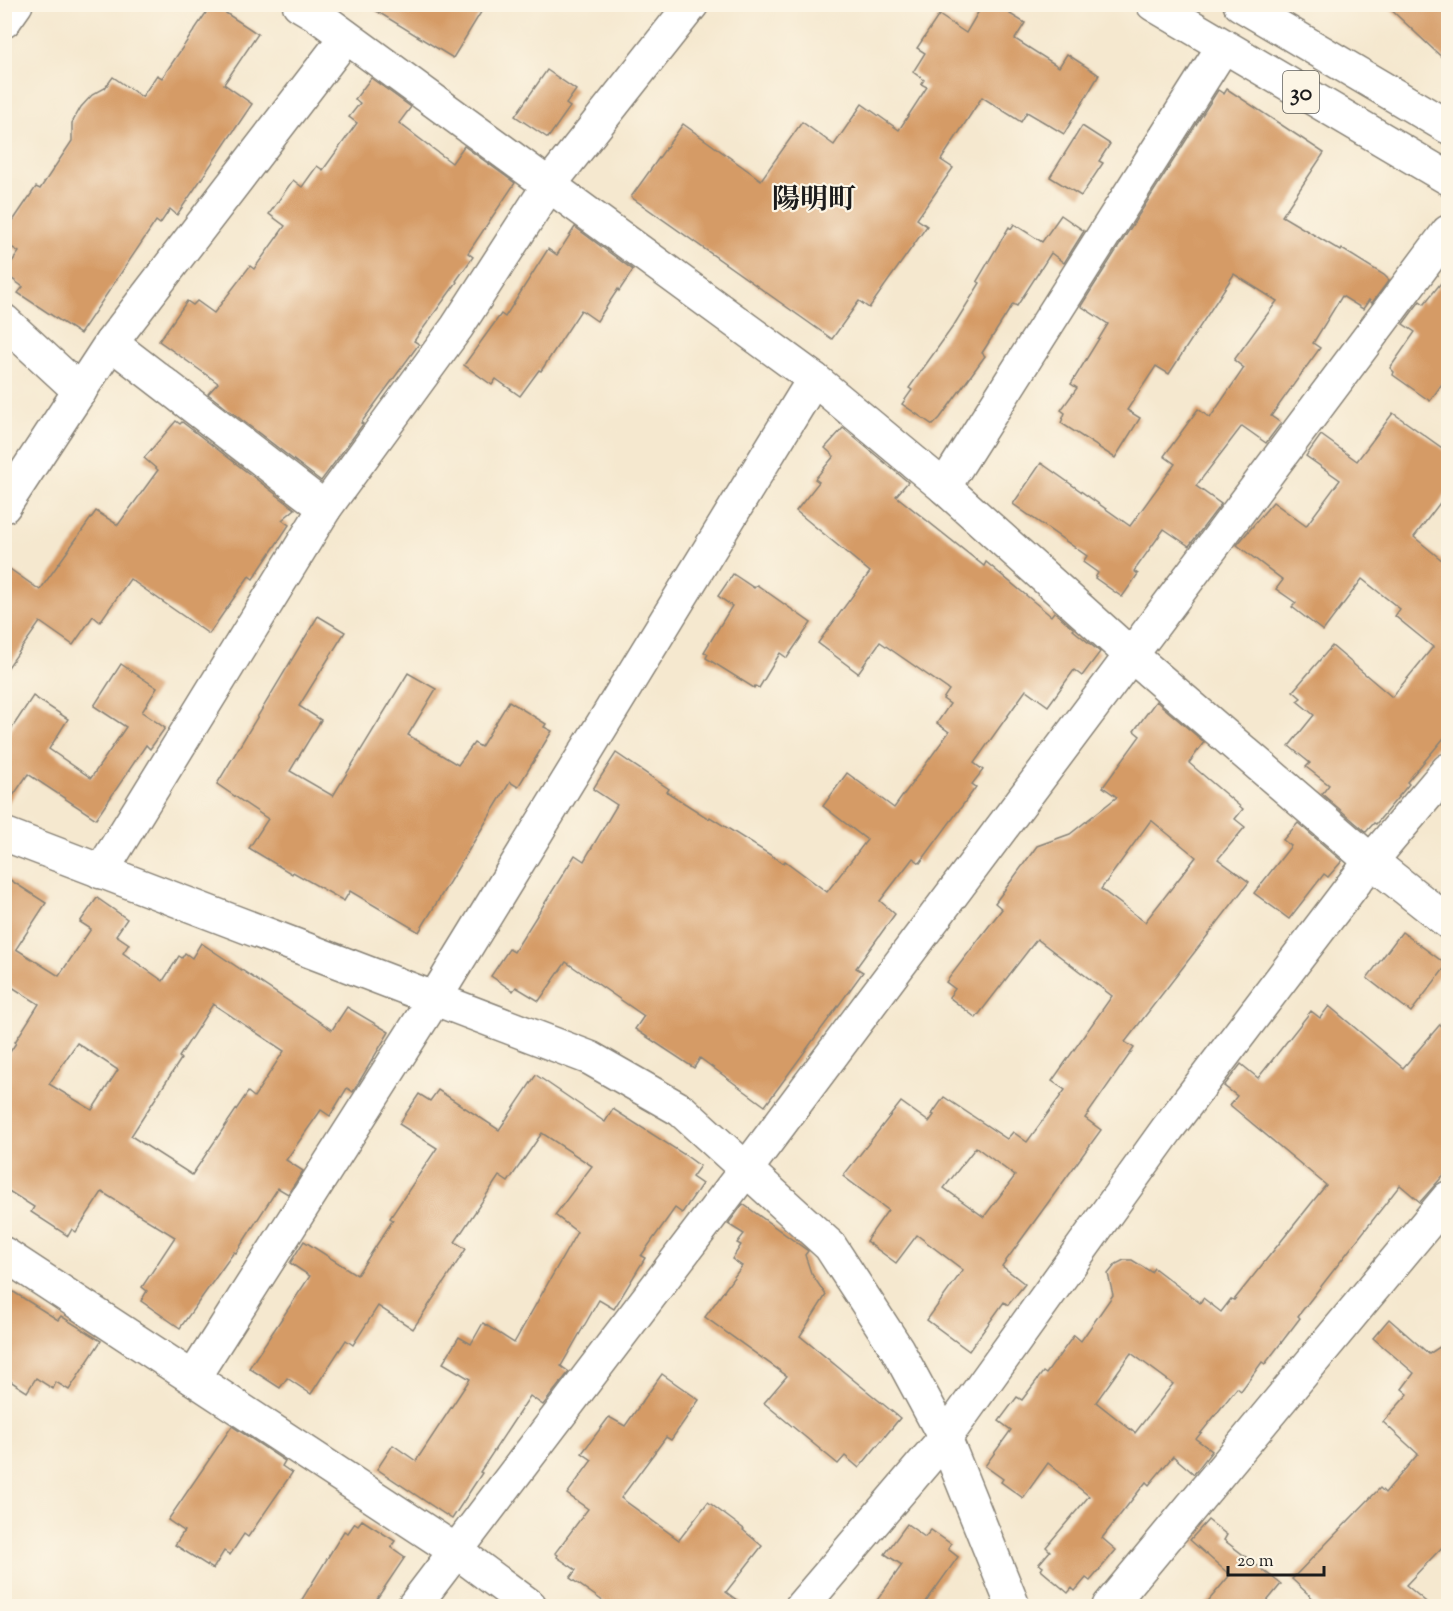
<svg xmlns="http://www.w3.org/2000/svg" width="1453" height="1611" font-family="'Sorts Mill Goudy','Noto Serif JP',serif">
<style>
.building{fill:#d59b66;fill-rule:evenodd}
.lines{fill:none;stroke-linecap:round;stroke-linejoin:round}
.minor-casing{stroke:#888276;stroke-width:36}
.major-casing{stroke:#888276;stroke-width:36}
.minor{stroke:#fff;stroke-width:33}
.major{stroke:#fff;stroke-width:33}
.labels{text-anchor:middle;stroke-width:4.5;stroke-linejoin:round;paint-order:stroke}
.shield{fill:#fcf5e5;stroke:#5f5d58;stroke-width:1.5}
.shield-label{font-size:24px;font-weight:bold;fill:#1c1c1c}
.quarter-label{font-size:28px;font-weight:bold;fill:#1c1c1c;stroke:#fcf5e5}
</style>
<rect width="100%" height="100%" fill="#fcf5e5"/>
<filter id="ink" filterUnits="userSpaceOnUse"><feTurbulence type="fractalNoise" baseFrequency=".0167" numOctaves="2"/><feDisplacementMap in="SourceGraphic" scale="12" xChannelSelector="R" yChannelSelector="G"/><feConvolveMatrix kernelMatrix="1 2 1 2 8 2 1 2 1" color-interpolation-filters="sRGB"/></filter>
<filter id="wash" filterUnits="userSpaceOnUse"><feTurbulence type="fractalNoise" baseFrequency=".008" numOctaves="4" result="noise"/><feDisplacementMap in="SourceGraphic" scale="24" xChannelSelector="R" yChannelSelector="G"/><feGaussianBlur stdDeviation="1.35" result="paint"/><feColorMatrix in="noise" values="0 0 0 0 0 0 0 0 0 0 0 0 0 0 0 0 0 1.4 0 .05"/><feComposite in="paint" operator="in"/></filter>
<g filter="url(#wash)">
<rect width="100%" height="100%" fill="#f5e8cf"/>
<g id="blocks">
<!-- building -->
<g class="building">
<polygon points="212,4 258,34 224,84 252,104 177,215 170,209 160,224 156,221 80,334 18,293 23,287 4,273 19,252 4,242 4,234 36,187 40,189 72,141 72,123 81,107 92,95 105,88 113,77 142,97 157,75 162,78"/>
<polygon points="365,4 486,4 453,58"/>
<polygon points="983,4 1016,4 1010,14 1025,23 1015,39 1059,67 1067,54 1099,75 1064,134 1027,112 1021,122 982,97 941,160 953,168 917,219 927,226 869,308 859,301 832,339 631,197 683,124 761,180 802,122 834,145 862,104 899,130 927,87 921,84 924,80 913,72 925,53 917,48 939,15 966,33"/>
<polygon points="1385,4 1449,4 1449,64"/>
<polygon points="547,70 576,90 566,104 570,107 548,138 515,116"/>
<polygon points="371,78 411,107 399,123 452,163 464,146 515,183 468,253 473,257 456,281 457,282 414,341 419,344 361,423 363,424 321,481 208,394 218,383 159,341 187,301 193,305 197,301 214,313 250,266 254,269 285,226 269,214 293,180 302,187 317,166 323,170 357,123 349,117 360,103 355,99"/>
<polygon points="1227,89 1324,153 1282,216 1341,251 1342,249 1384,275 1389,280 1372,303 1369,300 1363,309 1342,296 1313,343 1320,348 1271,416 1281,423 1266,443 1242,426 1196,486 1221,504 1189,546 1164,529 1134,571 1138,574 1122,597 1095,578 1098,573 1083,562 1087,556 1013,504 1041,463 1130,526 1175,464 1164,456 1198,409 1210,418 1244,368 1234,360 1277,301 1234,274 1169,374 1156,366 1127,410 1140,418 1115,458 1061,423 1065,413 1061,410 1077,388 1071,384 1108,324 1081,306 1218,90 1224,94"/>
<polygon points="1082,126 1110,144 1099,161 1103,163 1081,196 1050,177"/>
<polygon points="1061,215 1084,231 1064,263 1051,253 1017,306 1013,304 982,353 985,356 940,418 933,425 902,404 912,390 909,388 954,325 980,283 977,281 1009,227 1011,229 1014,224 1042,242"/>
<polygon points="575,227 633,270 619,291 618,289 597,321 581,310 541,371 539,370 520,396 496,379 492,385 464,365 501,314 505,317 548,249 557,255"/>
<polygon points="1449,273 1449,374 1430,401 1393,375 1394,372 1390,368 1415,332 1403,324 1420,301 1424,304"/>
<polygon points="1393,413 1449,453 1449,491 1414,537 1449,566 1449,732 1407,782 1409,784 1376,824 1374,823 1366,832 1322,794 1329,785 1306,767 1310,763 1289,746 1314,715 1297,701 1301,698 1293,691 1332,646 1392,697 1433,647 1395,616 1400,609 1362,579 1323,631 1292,607 1296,603 1276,589 1283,580 1237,545 1273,502 1306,526 1340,480 1306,456 1321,435 1357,461"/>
<polygon points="176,421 180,424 182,422 295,509 282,520 289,525 253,579 249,576 209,634 130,579 100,622 93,616 73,645 40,622 4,673 4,565 40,590 96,511 118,525 158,470 144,458"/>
<polygon points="843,428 908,482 896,496 984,566 986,562 1051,616 1054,612 1057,614 1074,629 1073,630 1100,652 1082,676 1074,670 1048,706 1026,690 974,763 983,770 972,784 976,787 920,863 913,858 880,901 895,914 856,968 863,972 765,1106 700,1058 694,1068 635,1029 644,1016 566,962 539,1001 516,987 513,991 491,976 509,949 514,952 575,855 584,861 617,805 593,789 616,753 669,789 667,792 709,819 710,817 783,863 785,861 827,892 867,840 823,806 847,773 894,808 949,732 937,723 950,704 943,699 949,690 880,642 858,673 818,643 870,572 796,511 819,482 815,479 834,456 825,448"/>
<polygon points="733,574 754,588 757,585 811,623 787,658 780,653 759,688 755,686 754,688 706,658 708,654 704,652 732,606 718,596"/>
<polygon points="318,616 345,632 299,706 321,720 290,771 333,796 408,673 436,689 408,735 458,765 474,743 481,747 509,701 546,724 544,727 552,731 518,787 510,782 419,932 350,891 344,901 293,872 292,874 249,848 268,819 217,784"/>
<polygon points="121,664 157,688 142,712 165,728 150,749 146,745 96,819 28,774 4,809 4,740 33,696 68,719 49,749 91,778 126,727 94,706"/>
<path d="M1156 701 1204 742 1189 763 1243 809 1235 819 1245 827 1218 859 1249 882 1125 1042 1134 1048 1085 1118 1101 1130 1002 1266 1025 1284 1008 1305 1004 1302 969 1351 927 1320 963 1270 917 1235 896 1263 866 1241 888 1210 843 1176 901 1102 929 1122 934 1115 932 1114 944 1097 1007 1139 1013 1132 1027 1142 1065 1090 1052 1081 1112 996 1037 939 976 1018 949 997 955 989 946 982 1002 909 995 903 1037 846 1070 834 1117 797 1103 787 1140 736 1134 731ZM1151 820 1196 857 1145 922 1101 889ZM976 1147 1015 1176 984 1217 944 1188Z"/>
<polygon points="1298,823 1342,861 1328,877 1324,874 1289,919 1254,893 1291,846 1283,840"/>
<path d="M4 876 46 903 16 949 59 976 91 929 80 922 97 898 127 919 116 935 129 944 123 953 163 981 179 956 182 958 185 953 192 958 201 943 332 1030 347 1007 389 1032 353 1092 347 1088 330 1116 321 1110 286 1160 303 1171 288 1194 278 1188 236 1253 234 1252 180 1328 141 1301 147 1291 142 1287 175 1237 102 1192 76 1232 72 1229 68 1236 31 1212 34 1207 4 1188V1061L16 1043 15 1042 39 1004 4 982ZM213 1004 284 1051 254 1097 248 1092 192 1175 131 1136 181 1059 179 1057ZM77 1043 118 1070 92 1110 49 1084Z"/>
<polygon points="1402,932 1447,965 1411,1012 1367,978"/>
<path d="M1329 1006 1403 1068 1449 1014V1169L1420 1202 1400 1185 1298 1316 1300 1318 1265 1364 1262 1362 1241 1391 1237 1388 1196 1439 1212 1451 1194 1474 1173 1456 1149 1485 1146 1482 1102 1538 1116 1550 1090 1581 1086 1578 1075 1591 1072 1588 1068 1593 1041 1570 1043 1567 1039 1564 1050 1551 1046 1547 1089 1496 1048 1463 1023 1498 1001 1482 1003 1479 985 1466 1011 1430 999 1421 1017 1397 1022 1400 1043 1372 1046 1374 1074 1335 1081 1341 1113 1295 1108 1274 1116 1264 1124 1260H1132L1151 1272 1154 1268 1200 1303 1203 1298 1221 1312 1231 1299 1234 1300 1326 1185 1230 1105 1237 1096 1224 1086 1241 1064 1258 1078 1311 1011 1320 1018ZM1131 1353 1173 1384 1135 1433 1096 1402Z"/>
<polygon points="536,1075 605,1122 613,1109 685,1155 700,1166 692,1177 702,1184 682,1213 675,1208 641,1256 645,1258 614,1309 599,1300 561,1366 569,1372 543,1405 530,1396 480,1472 482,1473 452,1519 377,1469 393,1445 416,1461 470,1379 443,1363 459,1337 471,1344 483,1323 514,1343 577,1232 555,1215 592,1166 542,1133 508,1182 499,1176 455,1242 466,1249 413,1329 378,1306 353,1345 346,1340 311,1394 287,1378 280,1388 249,1368 310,1276 290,1263 304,1241 357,1275 393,1220 390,1218 437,1148 399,1124 419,1094 430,1101 438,1090 499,1130"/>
<polygon points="743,1204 808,1251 805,1255 811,1273 826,1295 800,1336 900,1418 859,1468 845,1456 838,1464 764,1403 787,1376 705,1317 742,1266 732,1259 741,1245 737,1243 744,1234 728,1224"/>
<polygon points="4,1286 58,1320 61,1316 101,1341 69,1390 56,1382 53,1389 36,1378 27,1392 4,1377"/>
<polygon points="1389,1319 1429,1354 1449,1341 1449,1540 1406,1585 1431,1606 1321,1606 1292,1579 1380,1488 1385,1493 1418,1454 1383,1422 1408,1394 1402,1389 1414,1373 1373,1338"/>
<polygon points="662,1374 699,1400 671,1440 666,1437 621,1498 679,1540 708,1502 744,1529 743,1530 762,1546 726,1592 745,1606 610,1606 570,1578 576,1570 557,1557 558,1555 555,1553 588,1509 567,1494 592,1460 582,1453 609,1417 625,1426"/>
<polygon points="232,1426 285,1461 282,1466 292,1473 248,1537 244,1534 230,1555 224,1551 213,1569 175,1545 184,1531 168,1520"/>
<polygon points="362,1520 395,1541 391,1547 405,1557 372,1606 298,1606 344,1531 348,1533 355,1523 358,1525"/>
<polygon points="1208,1520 1227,1535 1224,1540 1281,1584 1263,1606 1204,1606 1230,1575 1190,1540"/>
<polygon points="907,1524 925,1537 931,1530 951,1544 948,1549 958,1557 923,1606 873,1606 902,1565 885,1554"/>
</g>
</g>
</g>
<g filter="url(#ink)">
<use href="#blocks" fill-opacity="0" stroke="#888276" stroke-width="1.5"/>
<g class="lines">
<!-- minor casing -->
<g class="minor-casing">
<g id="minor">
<polyline points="299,4 314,13 814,379 944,487 1131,655 1371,861 1448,922"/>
<polyline points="4,21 16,4"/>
<polyline points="4,321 80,391"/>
<polyline points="111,343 325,508"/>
<polyline points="944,487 1223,47"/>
<polyline points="4,506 111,343 346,37"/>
<polyline points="4,834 590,1058 681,1110 830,1246 897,1349 945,1438 1013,1606"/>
<polyline points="101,872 325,508 457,327 549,185 692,4"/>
<polyline points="4,1254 456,1551 530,1606"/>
<polyline points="193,1378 435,998 814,379"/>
<polyline points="414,1606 747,1168 1448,232"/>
<polyline points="802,1606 945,1438 1168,1128 1371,861 1448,770"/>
<polyline points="1109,1606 1448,1198"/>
</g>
</g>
<!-- major casing -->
<g class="major-casing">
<g id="major">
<polyline points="1153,4 1448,178"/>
<polyline points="1240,4 1448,127"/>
</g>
</g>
<!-- minor -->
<use href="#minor" class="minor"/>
<!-- major -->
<use href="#major" class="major"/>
</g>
</g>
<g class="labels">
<!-- shield labels -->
<rect class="shield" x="1283" y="71" width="36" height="42" rx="4.5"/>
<g class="shield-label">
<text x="1301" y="100">30</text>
</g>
<!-- quarter labels -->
<g class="quarter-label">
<text x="814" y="208">陽明町</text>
</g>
</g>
<!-- margin -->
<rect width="1453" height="1611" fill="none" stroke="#fcf5e5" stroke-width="24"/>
<!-- scale -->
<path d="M1228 1566v9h96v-9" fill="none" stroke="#1c1c1c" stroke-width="3"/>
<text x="1237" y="1566" font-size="18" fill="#1c1c1c" stroke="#fcf5e5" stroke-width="4.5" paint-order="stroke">20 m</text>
</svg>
